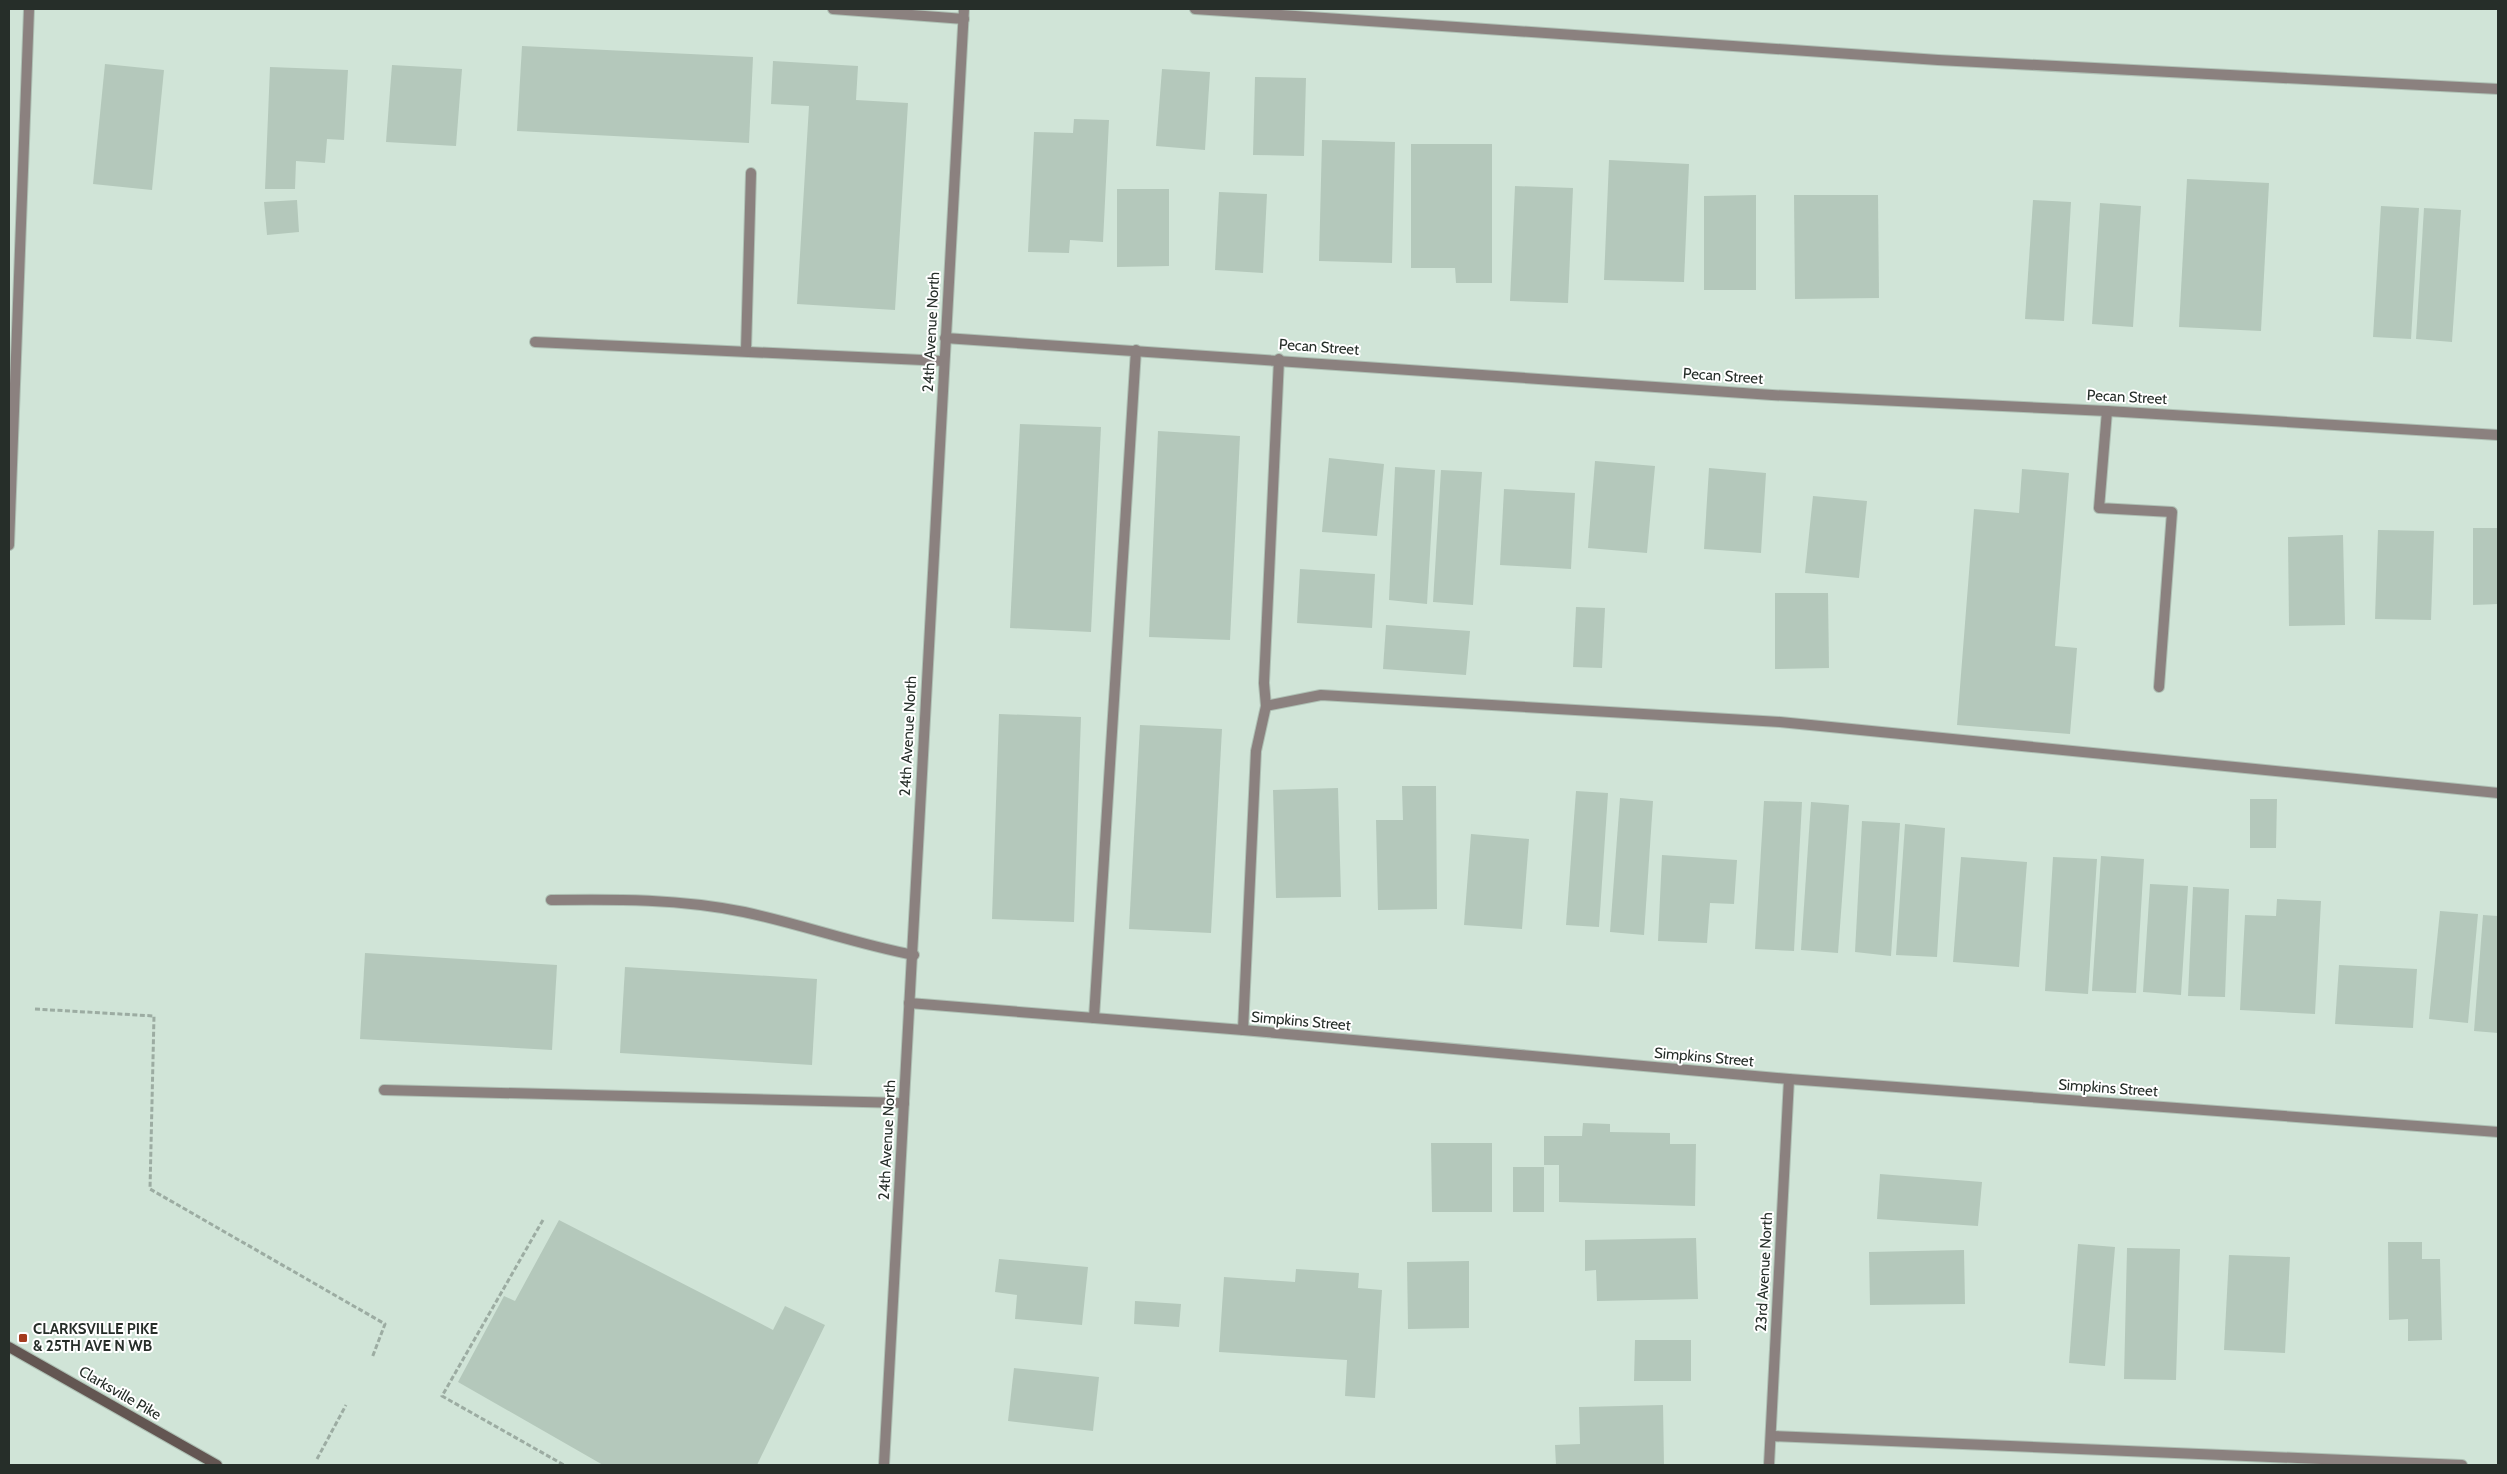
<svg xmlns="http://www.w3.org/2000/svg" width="2507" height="1474" font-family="Cabin,sans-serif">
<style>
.building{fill:#b4c8bb}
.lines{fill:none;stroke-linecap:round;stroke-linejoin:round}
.service-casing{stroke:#aec0b4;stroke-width:12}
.minor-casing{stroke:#aec0b4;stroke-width:12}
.secondary-casing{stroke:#aec0b4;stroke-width:12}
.path{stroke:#9caca2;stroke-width:3;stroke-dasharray:5 2.5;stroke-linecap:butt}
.service{stroke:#8b817f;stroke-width:10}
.minor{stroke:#8b817f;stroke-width:10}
.secondary{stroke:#635652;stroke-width:10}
.poi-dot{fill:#a33b1e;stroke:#fff;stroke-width:2}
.labels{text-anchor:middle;stroke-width:4;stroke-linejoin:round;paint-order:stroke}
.street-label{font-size:15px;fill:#262e29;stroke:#fff}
.poi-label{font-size:15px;font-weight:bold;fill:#262e29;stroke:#fff;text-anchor:start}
</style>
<rect width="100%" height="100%" fill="#d0e4d7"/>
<!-- building -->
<g class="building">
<polygon points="522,46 753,57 749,143 517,131"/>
<polygon points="773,61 858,66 856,100 908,103 895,310 797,304 809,106 771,104"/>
<polygon points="105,64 164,70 152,190 93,184"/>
<polygon points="392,65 462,69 456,146 386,142"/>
<polygon points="270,67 348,70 344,140 327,139 325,163 296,161 295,189 265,189"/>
<polygon points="1162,69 1210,72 1205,150 1156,146"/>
<polygon points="1255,77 1306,78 1304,156 1253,155"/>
<polygon points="1074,119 1109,120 1103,242 1070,240 1069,253 1028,252 1034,132 1073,133"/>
<polygon points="1322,140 1395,142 1392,263 1319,261"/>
<polygon points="1411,144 1492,144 1492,283 1456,283 1455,268 1411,268"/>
<polygon points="1609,160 1689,164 1684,282 1604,280"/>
<polygon points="2187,179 2269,183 2261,331 2179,327"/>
<polygon points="1515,186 1573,188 1568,303 1510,301"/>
<polygon points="1117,189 1169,189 1169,266 1117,267"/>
<polygon points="1219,192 1267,194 1263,273 1215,270"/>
<polygon points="1756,195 1756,290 1704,290 1704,196"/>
<polygon points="1794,195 1878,195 1879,298 1795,299"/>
<polygon points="297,200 299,232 267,235 264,202"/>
<polygon points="2033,200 2071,202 2064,321 2025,319"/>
<polygon points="2100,203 2141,206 2133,327 2092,324"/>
<polygon points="2381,206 2419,208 2411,339 2373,337"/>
<polygon points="2424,208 2461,210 2452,342 2416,339"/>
<polygon points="1020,424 1101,427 1091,632 1010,628"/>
<polygon points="1158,431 1240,436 1230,640 1149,637"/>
<polygon points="1329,458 1384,464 1377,536 1322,532"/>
<polygon points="1595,461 1655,466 1647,553 1588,548"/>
<polygon points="1395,467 1435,470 1427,604 1389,600"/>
<polygon points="1709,468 1766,473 1761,553 1704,549"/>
<polygon points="2022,469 2069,473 2055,646 2077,648 2070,734 1957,725 1974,509 2019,513"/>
<polygon points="1441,470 1482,472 1473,605 1433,602"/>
<polygon points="1504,489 1575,493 1571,569 1500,565"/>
<polygon points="1813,496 1867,501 1859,578 1805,573"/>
<polygon points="2473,528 2498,528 2498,604 2473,605"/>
<polygon points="2378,530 2434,531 2431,620 2375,619"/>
<polygon points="2343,535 2345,625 2289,626 2288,537"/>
<polygon points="1300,569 1375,574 1372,628 1297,623"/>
<polygon points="1775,593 1828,593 1829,668 1775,669"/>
<polygon points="1576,607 1605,608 1602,668 1573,667"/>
<polygon points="1386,625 1470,631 1466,675 1383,669"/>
<polygon points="999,714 1081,717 1074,922 992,919"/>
<polygon points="1140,725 1222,729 1211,933 1129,929"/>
<polygon points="1402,786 1436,786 1437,909 1378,910 1376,820 1403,820"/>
<polygon points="1338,788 1341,897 1276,898 1273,790"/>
<polygon points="1576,791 1608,793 1599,927 1566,925"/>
<polygon points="1620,798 1653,801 1644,935 1610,932"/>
<polygon points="2250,799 2277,799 2276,848 2250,848"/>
<polygon points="1764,801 1802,802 1794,951 1755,949"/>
<polygon points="1811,802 1849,805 1838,953 1801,950"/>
<polygon points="1862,821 1900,823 1891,956 1855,952"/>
<polygon points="1905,824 1945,828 1937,957 1896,955"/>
<polygon points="1471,834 1529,839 1522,929 1464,925"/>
<polygon points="1662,855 1737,860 1734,904 1710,903 1707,943 1658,941"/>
<polygon points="2101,856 2144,859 2136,993 2092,991"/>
<polygon points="1961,857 2027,862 2019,967 1953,962"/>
<polygon points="2053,857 2097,859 2088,994 2045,991"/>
<polygon points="2150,884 2188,886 2181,995 2143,992"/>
<polygon points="2193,887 2229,889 2225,997 2188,996"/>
<polygon points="2277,899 2321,901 2315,1014 2240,1010 2245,915 2276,916"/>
<polygon points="2440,911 2478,914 2468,1023 2429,1019"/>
<polygon points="2483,915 2498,916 2498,1033 2474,1031"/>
<polygon points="365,953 557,965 552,1050 360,1039"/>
<polygon points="2339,965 2417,969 2413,1028 2335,1024"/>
<polygon points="625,967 817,979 812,1065 620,1053"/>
<polygon points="1583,1123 1610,1124 1610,1132 1670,1133 1670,1144 1696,1144 1695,1206 1559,1202 1559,1165 1544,1165 1544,1136 1582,1136"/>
<polygon points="1431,1143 1492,1143 1492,1212 1432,1212"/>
<rect x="1513" y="1167" width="31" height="45"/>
<polygon points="1880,1174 1982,1182 1978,1226 1877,1219"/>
<polygon points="559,1220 773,1330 785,1306 825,1325 757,1465 603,1465 458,1382 504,1296 515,1301"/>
<polygon points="1696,1238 1698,1299 1597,1301 1596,1270 1585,1271 1585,1240"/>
<polygon points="2388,1242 2422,1242 2422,1259 2440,1259 2442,1340 2408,1341 2408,1319 2389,1320"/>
<polygon points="2078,1244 2115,1247 2105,1366 2069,1363"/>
<polygon points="2127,1248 2180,1249 2176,1380 2124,1379"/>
<polygon points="1964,1250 1965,1304 1870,1305 1869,1252"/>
<polygon points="2229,1255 2290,1257 2285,1353 2224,1350"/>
<polygon points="999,1259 1088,1267 1082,1325 1015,1319 1017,1295 995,1292"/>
<polygon points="1469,1261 1469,1328 1408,1329 1407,1262"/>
<polygon points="1296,1269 1359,1273 1358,1288 1382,1290 1375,1398 1345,1396 1347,1360 1219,1352 1224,1277 1295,1282"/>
<polygon points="1135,1301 1181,1304 1179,1327 1134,1324"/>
<polygon points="1635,1340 1691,1340 1691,1381 1634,1381"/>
<polygon points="1014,1368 1099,1377 1093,1431 1008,1421"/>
<polygon points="1663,1405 1664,1465 1556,1465 1555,1445 1580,1444 1579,1407"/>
</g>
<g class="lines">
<!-- service casing -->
<g class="service-casing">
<g id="service">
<polyline points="1195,9 1938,60 2498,89"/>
<polyline points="535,342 944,361"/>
<polyline points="746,351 751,173"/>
<polyline points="2107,411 2099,508 2172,512 2159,687"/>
<polyline points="1266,706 1264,683 1279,359"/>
<path d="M551 900C616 899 681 899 744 912 801 924 856 944 914 955"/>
<polyline points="1094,1018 1136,350"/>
<polyline points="1243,1030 1256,751 1266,706 1321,695 1780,722 2498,793"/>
<polyline points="384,1090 904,1103"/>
<polyline points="1771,1436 2462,1465"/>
</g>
</g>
<!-- minor casing -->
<g class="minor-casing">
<g id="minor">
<polyline points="833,9 964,19"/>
<polyline points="945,338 1772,395 2107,411 2498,435"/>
<polyline points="9,545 29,9"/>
<polyline points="909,1003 1243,1030 1789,1079 2498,1132"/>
<polyline points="884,1465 964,9"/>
<polyline points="1769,1465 1789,1079"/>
</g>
</g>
<!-- secondary casing -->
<g class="secondary-casing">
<polyline id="secondary" points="9,1347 217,1465"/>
</g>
<!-- path -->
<g class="path">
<polyline points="35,1009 154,1016 150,1189 385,1324 372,1358"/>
<polyline points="543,1220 442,1396 564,1465"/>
<polyline points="317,1459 346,1405"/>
</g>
<!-- service -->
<use href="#service" class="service"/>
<!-- minor -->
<use href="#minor" class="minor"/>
<!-- secondary -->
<use href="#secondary" class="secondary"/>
</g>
<!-- markers -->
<rect class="poi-dot" x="18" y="1333" width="10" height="10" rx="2.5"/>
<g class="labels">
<!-- street labels -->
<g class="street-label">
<text transform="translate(931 332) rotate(-87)" y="5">24th Avenue North</text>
<text transform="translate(1319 347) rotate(4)" y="5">Pecan Street</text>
<text transform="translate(1723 376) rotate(4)" y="5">Pecan Street</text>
<text transform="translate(2127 397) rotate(3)" y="5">Pecan Street</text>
<text transform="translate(908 736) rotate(-87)" y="5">24th Avenue North</text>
<text transform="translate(1301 1021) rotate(5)" y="5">Simpkins Street</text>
<text transform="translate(1704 1057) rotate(5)" y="5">Simpkins Street</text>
<text transform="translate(2108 1088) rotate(4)" y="5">Simpkins Street</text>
<text transform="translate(887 1140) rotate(-87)" y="5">24th Avenue North</text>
<text transform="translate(1764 1272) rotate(-87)" y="5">23rd Avenue North</text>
<text transform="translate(120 1393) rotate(30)" y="5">Clarksville Pike</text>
</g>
<!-- poi labels -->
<g class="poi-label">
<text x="33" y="1334">CLARKSVILLE PIKE<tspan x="33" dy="17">&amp; 25TH AVE N WB</tspan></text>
</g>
</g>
<!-- border -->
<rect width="2507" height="1474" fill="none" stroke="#262e29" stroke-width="20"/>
</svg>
